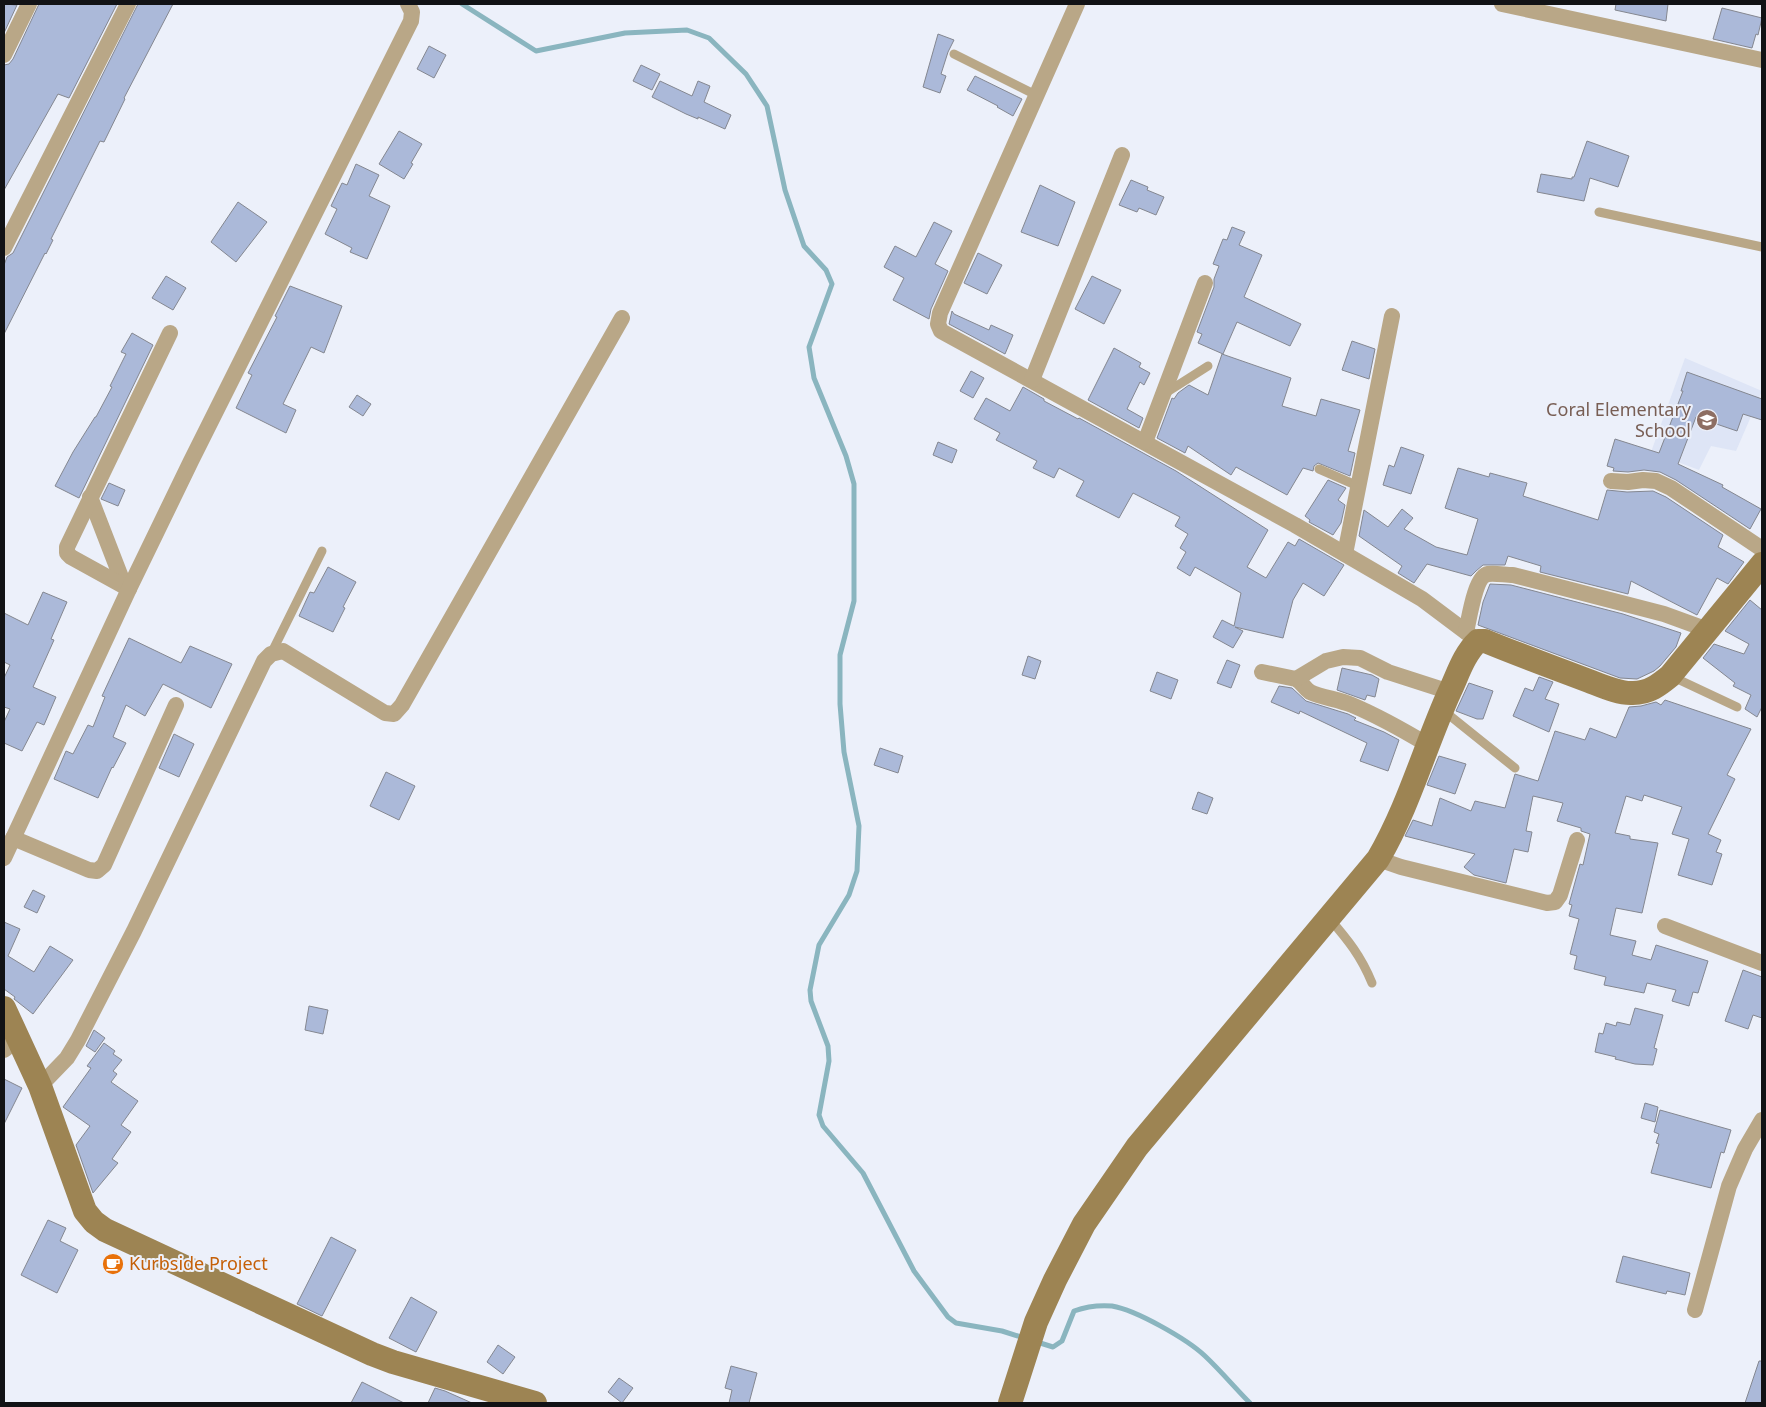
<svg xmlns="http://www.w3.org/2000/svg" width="1766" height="1407" font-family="'Noto Sans',sans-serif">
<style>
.built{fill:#dee5f6}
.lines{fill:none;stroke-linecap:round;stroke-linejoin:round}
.stream{stroke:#8ab5bf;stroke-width:5}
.building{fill:#abb9d9;stroke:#848790}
.lane{stroke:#b9a787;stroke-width:9}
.street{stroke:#b9a787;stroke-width:16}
.secondary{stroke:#9d8453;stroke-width:24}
.labels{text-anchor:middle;stroke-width:4;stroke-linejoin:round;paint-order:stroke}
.education-label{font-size:18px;fill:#785e54;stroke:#ecf0fa;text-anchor:end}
.food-label{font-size:18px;fill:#c56008;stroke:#ecf0fa;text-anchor:start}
</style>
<rect width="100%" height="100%" fill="#ecf0fa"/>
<!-- built -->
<polygon class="built" points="1685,358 1762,391 1736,451 1711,446 1699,470 1651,452"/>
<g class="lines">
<!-- stream -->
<g class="stream">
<polyline points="462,4 536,51 625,33 687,30 709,38 746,74 767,106 785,190 804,246 826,270 832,284 809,347 814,378 846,456 854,484 854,601 840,655 840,704 844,752 859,826 857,871 849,895 819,945 810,990 811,1001 828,1046 829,1061 819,1115 823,1126 863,1173 914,1271 948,1317 956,1323 1002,1331 1024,1338"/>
<path d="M1037 1342 1053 1347 1062 1341 1074 1311C1085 1307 1100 1305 1112 1306 1136 1310 1187 1339 1205 1356 1221 1371 1235 1388 1250 1403"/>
</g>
</g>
<!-- building -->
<g class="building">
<polygon points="4,4 17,5 4,33"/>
<polygon points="39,4 117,4 69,98 58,94 4,190 4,65 9,64 13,59"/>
<polygon points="138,4 173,4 124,98 125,99 104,142 100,141 51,239 53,240 46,254 45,253 4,334 4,265 7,257 13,253"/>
<polygon points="1616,4 1668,4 1666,21 1615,10"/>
<polygon points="1722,8 1762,18 1758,35 1756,34 1752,48 1713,39"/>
<polygon points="938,34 954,40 948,52 941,74 946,76 940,93 923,87"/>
<polygon points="429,46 446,55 434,78 417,69"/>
<polygon points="641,65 660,74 652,90 633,81"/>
<polygon points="975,76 1022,99 1013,116 997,107 998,106 967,90"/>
<polygon points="660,81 692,96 698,81 710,86 704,102 731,115 725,129 698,117 698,119 686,114 652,97"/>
<polygon points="399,131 422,144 411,163 413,164 404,179 379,164"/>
<polygon points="1587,141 1629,156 1618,187 1590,178 1584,201 1537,192 1541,174 1572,179 1572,177 1574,177"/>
<polygon points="356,164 379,175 369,196 390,206 367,259 350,252 352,248 325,234 337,209 331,206 342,183 347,185"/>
<polygon points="1131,180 1148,187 1147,190 1164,197 1156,215 1139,208 1137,212 1119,205"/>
<polygon points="1040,185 1075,202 1058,246 1021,232"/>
<polygon points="238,202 267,222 236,262 211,242"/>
<polygon points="934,222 952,231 935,264 948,271 931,309 929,319 893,300 904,278 884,267 895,246 916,257"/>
<polygon points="1232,227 1245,232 1239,245 1262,255 1244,297 1301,324 1290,346 1237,322 1223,354 1198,343 1202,334 1197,332 1214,287 1214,279 1219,266 1213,264 1223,239 1227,240"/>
<polygon points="978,253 1002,265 987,294 964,283"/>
<polygon points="166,276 186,288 173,310 152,298"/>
<polygon points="1092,276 1121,290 1104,324 1075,309"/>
<polygon points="290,286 342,306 324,353 311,347 283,404 296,410 286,433 236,408 252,375 248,373 277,317 275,316"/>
<polygon points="952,311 954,314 989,330 991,325 1013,335 1005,354 949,324"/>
<polygon points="132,333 153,345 79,498 55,486 73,452 95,417 96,417 112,387 110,386 126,354 121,352"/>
<polygon points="1352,341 1375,349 1369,379 1342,370"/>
<polygon points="1114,348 1141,363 1139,367 1150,373 1144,385 1140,382 1127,409 1143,418 1139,428 1088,400"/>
<polygon points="1222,354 1291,378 1282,406 1316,416 1321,399 1360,410 1348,451 1355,453 1350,476 1318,463 1314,466 1313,471 1303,468 1287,495 1236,467 1231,475 1188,446 1185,453 1157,438 1172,398 1174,399 1178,393 1189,385 1208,395"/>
<polygon points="971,371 984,378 973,398 960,391"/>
<polygon points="1687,372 1762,399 1762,420 1743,414 1737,431 1696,417 1678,464 1723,485 1722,487 1761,509 1750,529 1676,480 1660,472 1644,470 1628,472 1613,471 1614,468 1607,466 1615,439 1659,453 1683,391 1681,391"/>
<polygon points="1023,387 1044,399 1044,401 1078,419 1079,418 1176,471 1268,530 1247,567 1266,578 1288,542 1295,546 1299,539 1344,565 1324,596 1303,583 1293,600 1283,638 1235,627 1243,631 1233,648 1213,637 1222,620 1234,626 1241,593 1195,567 1190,576 1177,568 1186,552 1180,548 1188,534 1175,526 1180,517 1133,493 1119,518 1076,496 1084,481 1059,468 1054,478 1033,468 1037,461 996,440 1000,433 974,419 986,398 1010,411"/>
<polygon points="357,395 371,404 363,416 349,407"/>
<polygon points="938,442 957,450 952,463 933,455"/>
<polygon points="1401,447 1424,455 1411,494 1383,485 1389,465 1394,467"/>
<polygon points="1458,468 1489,477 1490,473 1527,483 1523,496 1598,520 1607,490 1627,492 1653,491 1666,497 1723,535 1718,547 1744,562 1728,584 1717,578 1697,615 1631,581 1628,594 1540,572 1541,566 1508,556 1505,565 1483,565 1476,571 1471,576 1427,564 1414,583 1398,573 1402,566 1359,536 1364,510 1388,527 1402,509 1413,518 1404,529 1436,547 1467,555 1478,519 1445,508"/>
<polygon points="1328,480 1346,488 1338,500 1345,505 1341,523 1333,535 1309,522 1310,520 1305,516"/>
<polygon points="109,483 125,490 118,506 101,499"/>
<polygon points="328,567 356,582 343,607 345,608 333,632 299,616 310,592 314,593"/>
<polygon points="1490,584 1511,585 1623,614 1681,633 1676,647 1660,666 1654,671 1637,679 1620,678 1478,625 1483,602"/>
<polygon points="43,592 67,602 51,639 54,640 33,687 56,697 44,725 37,722 22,751 4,743 4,722 10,709 4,707 4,678 10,665 4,662 4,613 28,625"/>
<polygon points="1750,600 1762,610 1762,707 1757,717 1745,709 1751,695 1733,686 1735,683 1703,658 1714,644 1744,654 1749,644 1725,631"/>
<polygon points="129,638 181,663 190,646 232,664 211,708 163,684 145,716 126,705 113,737 126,743 113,768 112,767 98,798 54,779 66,751 73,754 88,725 93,727 105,697 102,696"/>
<polygon points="1028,656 1041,661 1035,679 1022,675"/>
<polygon points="1227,660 1240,665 1231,688 1217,683"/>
<polygon points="1342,668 1372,675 1379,679 1375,697 1367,695 1365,700 1337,690"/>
<polygon points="1157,672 1178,680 1171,699 1150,691"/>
<polygon points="1539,677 1553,682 1545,699 1559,704 1549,732 1513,716 1525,688 1533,691"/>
<polygon points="1469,683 1493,691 1483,719 1477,719 1456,711"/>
<polygon points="1279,686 1292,688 1306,701 1348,714 1356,718 1354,720 1384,732 1399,740 1388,771 1360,761 1367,743 1300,711 1299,714 1271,702"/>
<polygon points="1665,700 1751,729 1727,775 1735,779 1708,834 1721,840 1716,852 1722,854 1712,885 1678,875 1689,839 1672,834 1682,807 1644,795 1642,801 1626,796 1615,833 1630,836 1630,839 1658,843 1642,913 1616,908 1610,935 1636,941 1632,955 1651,960 1656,945 1708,961 1698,993 1693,992 1689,1006 1672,1001 1676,990 1647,983 1644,993 1604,985 1606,977 1574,969 1577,956 1570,954 1579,919 1569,916 1572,905 1569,904 1580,864 1583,865 1590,834 1581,831 1581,828 1557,821 1563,803 1533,796 1526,831 1532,832 1528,852 1514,849 1506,883 1474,875 1464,867 1475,854 1405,836 1413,820 1432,826 1440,798 1471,811 1475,801 1505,808 1515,774 1538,781 1555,731 1585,740 1590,728 1616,738 1629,707 1641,706 1656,702 1661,705"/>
<polygon points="174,734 194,744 179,777 159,768"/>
<polygon points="880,748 903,756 898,773 874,765"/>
<polygon points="1439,756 1466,764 1455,794 1427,785"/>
<polygon points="386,772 415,786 399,820 370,806"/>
<polygon points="1198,792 1213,798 1207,814 1192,809"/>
<polygon points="33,890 45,896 37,913 24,907"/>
<polygon points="4,922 20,929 8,956 34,972 50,946 73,960 33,1014 14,999 15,997 4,989"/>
<polygon points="1743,970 1762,977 1762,1018 1753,1015 1748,1029 1725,1021"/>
<polygon points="309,1006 328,1010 323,1034 305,1030"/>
<polygon points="1635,1008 1663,1015 1654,1048 1657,1049 1653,1065 1635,1064 1615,1059 1616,1057 1595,1052 1599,1033 1603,1034 1606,1023 1616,1026 1617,1022 1630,1025"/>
<polygon points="94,1030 105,1038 95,1052 86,1046"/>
<polygon points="104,1043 115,1051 113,1054 122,1060 113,1071 117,1074 111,1082 138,1101 121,1125 131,1132 112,1159 118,1163 93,1193 76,1145 90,1126 63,1107 91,1068 87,1066"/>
<polygon points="4,1079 22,1088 4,1124"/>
<polygon points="1645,1103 1658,1107 1655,1122 1641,1118"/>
<polygon points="1660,1110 1731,1130 1724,1153 1721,1152 1711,1188 1651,1173 1659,1144 1656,1143 1659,1134 1654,1132"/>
<polygon points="48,1220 66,1228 60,1241 78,1250 57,1293 21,1275"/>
<polygon points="331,1237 356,1250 322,1316 297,1304"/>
<polygon points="1623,1256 1690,1273 1685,1295 1667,1291 1666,1294 1616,1282"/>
<polygon points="411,1297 437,1312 416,1352 389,1338"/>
<polygon points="498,1345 515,1357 503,1374 487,1362"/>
<polygon points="1759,1361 1762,1361 1762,1403 1745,1403"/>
<polygon points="731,1366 757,1373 749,1403 729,1403 732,1390 725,1388"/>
<polygon points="619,1378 633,1388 622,1403 608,1392"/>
<polygon points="362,1382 404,1403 351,1403"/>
<polygon points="435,1388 445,1391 472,1403 428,1403"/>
</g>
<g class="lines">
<!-- lane -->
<g class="lane">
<polyline points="954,54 1036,95"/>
<polyline points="1599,212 1762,247"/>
<polyline points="1164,394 1208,366"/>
<polyline points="1319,469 1358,486"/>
<polyline points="271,654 322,551"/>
<polyline points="1671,676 1737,707"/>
<polyline points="1444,711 1515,768"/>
<path d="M1329 918C1348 940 1361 956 1372 983"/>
</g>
<!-- street -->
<g class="street">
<polyline points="1077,4 940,313 938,324 941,331 1295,525 1422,599 1478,641"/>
<polyline points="1502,4 1762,60"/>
<polyline points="4,55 29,4"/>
<polyline points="4,248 128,4"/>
<polyline points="1032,380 1122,155"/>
<polyline points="1145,442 1205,283"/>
<polyline points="1611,481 1628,482 1643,480 1656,481 1671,488 1762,549"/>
<polyline points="90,497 124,585"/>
<polyline points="1345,554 1392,316"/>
<polyline points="129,589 71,557 67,553 67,547 170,333"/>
<path d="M1466 632C1469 620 1475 576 1488 574 1496 573 1505 575 1513 575L1664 614 1708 630"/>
<path d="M1262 672 1296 679C1302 682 1304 688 1310 692 1323 698 1338 699 1352 705 1378 716 1403 730 1428 745"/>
<polyline points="1296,679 1326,661 1343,657 1360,658 1388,672 1450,692"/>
<polyline points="13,838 89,870 97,871 104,865 176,705"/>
<polyline points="4,858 129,589 191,461 411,21 412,12 408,4"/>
<polyline points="1378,859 1401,867 1547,903 1555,902 1560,895 1577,840"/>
<polyline points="1665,926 1762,963"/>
<polyline points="4,1050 18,1039"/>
<polyline points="40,1086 67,1058 78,1040 134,931 264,661 271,654 283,651 385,713 394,714 402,705 622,318"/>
<polyline points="1695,1310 1729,1186 1745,1149 1762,1120"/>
</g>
<!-- secondary -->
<g class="secondary">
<polyline points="4,1008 40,1086 85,1211 94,1222 105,1230 372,1354 393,1362 535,1403"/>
<path d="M1010 1403 1036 1322 1055 1280 1084 1224 1137 1147 1378 859C1409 806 1425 746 1450 691 1458 674 1464 654 1478 641H1485C1519 655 1554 668 1589 681 1602 686 1619 694 1633 693 1649 693 1659 685 1670 676L1762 564"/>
</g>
</g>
<!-- icons -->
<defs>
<g id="school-disc" transform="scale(1.125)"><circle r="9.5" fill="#8d6e63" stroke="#ecf0fa"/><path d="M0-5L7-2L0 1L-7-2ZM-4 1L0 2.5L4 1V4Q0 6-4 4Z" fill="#fff"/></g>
<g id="cafe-disc" transform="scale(1.125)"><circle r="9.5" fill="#e8710a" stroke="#ecf0fa"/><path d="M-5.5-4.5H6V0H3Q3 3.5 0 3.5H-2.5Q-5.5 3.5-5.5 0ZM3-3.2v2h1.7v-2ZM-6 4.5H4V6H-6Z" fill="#fff"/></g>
</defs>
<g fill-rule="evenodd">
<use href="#school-disc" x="1707" y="420"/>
<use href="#cafe-disc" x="113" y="1264"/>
</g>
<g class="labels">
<!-- education labels -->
<g class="education-label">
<text x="1691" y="416">Coral Elementary<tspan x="1691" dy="21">School</tspan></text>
</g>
<!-- food labels -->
<g class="food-label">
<text x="129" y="1270">Kurbside Project</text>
</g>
</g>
<!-- border -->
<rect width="1766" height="1407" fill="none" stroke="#111215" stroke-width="10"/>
</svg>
